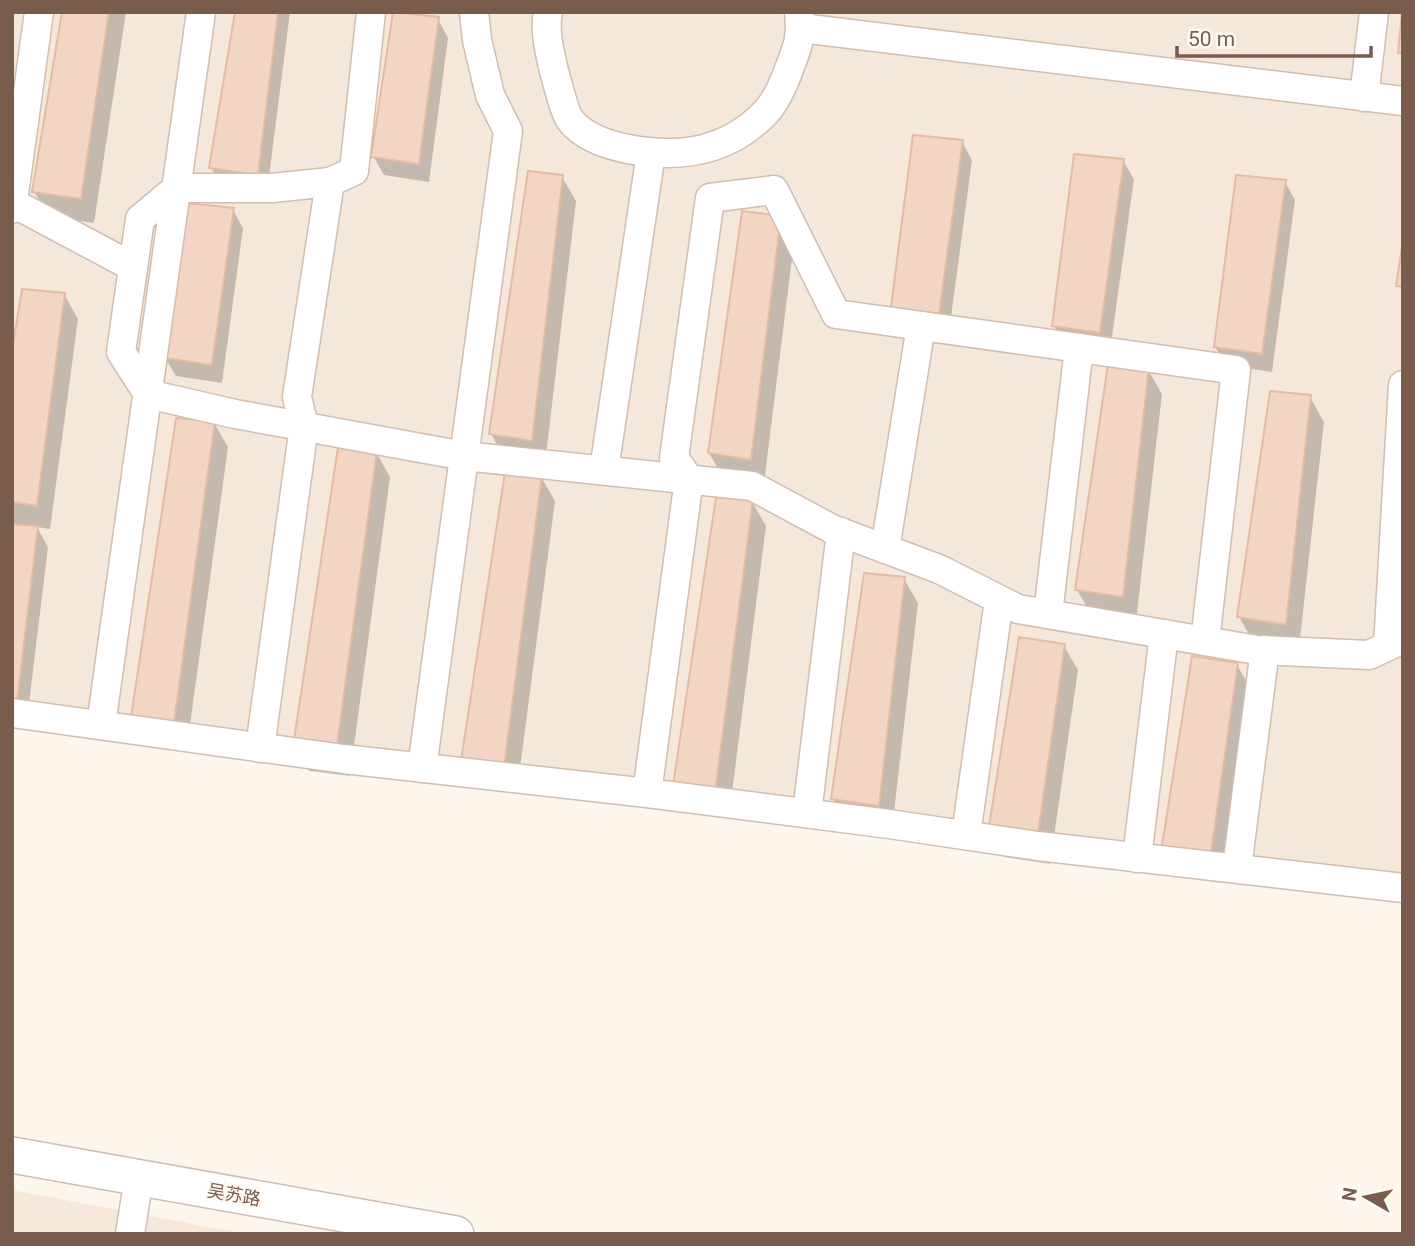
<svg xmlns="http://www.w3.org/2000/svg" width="1415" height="1246" font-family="Roboto,'Noto Sans SC',sans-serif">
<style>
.residential{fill:#f5e8da}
.shadow{fill:#0003}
.building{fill:#f3d5c3;stroke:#e6bba3;stroke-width:2}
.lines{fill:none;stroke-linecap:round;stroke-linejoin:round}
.minor-casing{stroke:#d1beb0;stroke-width:31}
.tertiary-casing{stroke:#d1beb0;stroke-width:38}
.minor{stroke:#fff;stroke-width:28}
.tertiary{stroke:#fff;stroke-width:35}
.labels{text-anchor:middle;stroke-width:6;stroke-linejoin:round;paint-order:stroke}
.street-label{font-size:18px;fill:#7a5c4d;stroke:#fffaf3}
</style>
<rect width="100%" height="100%" fill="#fdf6ec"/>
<!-- residential -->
<g class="residential">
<polygon points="12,12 1403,12 1403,899 12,724"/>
<polygon points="12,1190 246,1234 12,1234"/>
</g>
<!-- shadow -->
<g class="shadow">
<polygon points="64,12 126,12 94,223 48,216 34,191"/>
<polygon points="237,12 290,12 267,192 221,186 211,167"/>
<polygon points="438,19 448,38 429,182 384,175 373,156"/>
<polygon points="962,142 972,160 949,332 903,325 892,307"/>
<polygon points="1123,161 1134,179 1110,351 1064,345 1054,326"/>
<polygon points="562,177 576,201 545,464 505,458 491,434"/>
<polygon points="1285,182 1295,200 1272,372 1226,365 1215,347"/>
<polygon points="233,210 243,228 222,383 176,376 165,358"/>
<polygon points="780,217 794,242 764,483 723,477 709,453"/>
<polygon points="64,294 78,319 50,529 37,527 48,547 27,720 12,718 12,363"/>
<polygon points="1148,370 1162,394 1136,621 1091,614 1077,590"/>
<polygon points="1310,397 1324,422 1299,648 1253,641 1239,617"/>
<polygon points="214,423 228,447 187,747 147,741"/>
<polygon points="376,452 390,477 350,776 309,771 295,746"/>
<polygon points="541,477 555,501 517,791 477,785"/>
<polygon points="752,502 766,526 729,816 689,810"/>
<polygon points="904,579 918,603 892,830 847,823 833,799"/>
<polygon points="1064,646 1078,670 1050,864 1004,857 990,833"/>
<polygon points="1237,665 1251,689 1223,883 1177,876 1163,852"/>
</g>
<!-- building -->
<g class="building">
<polygon points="62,12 109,12 81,199 32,192"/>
<polygon points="235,12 278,12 258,175 209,168"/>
<polygon points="393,12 439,17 419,164 371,157"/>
<polygon points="1402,12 1403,12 1403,53 1398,53"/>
<polygon points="913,135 963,140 939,314 891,307"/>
<polygon points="1074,154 1124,159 1100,333 1052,326"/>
<polygon points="528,171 563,175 532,441 489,434"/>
<polygon points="1236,175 1286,180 1262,354 1214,347"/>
<polygon points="187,203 234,208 212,365 164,358"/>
<polygon points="742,211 781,216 751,460 708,453"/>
<polygon points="1403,240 1403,287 1396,286"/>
<polygon points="22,289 65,293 37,506 12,502 12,351"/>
<polygon points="1108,364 1149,368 1123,597 1075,590"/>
<polygon points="1270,391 1311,395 1286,625 1237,617"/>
<polygon points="176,418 215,421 174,723 131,717"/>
<polygon points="338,447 377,451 336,753 293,747"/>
<polygon points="505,472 542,475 504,767 461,761"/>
<polygon points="716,497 753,500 715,793 673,786"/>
<polygon points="12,524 38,526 17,702 12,702"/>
<polygon points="864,573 905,577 879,806 831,799"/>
<polygon points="1019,637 1065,644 1037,841 988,833"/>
<polygon points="1192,656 1238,663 1210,860 1161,852"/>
</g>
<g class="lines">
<!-- minor casing -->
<g class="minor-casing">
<g id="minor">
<path d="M548 12C544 31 550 53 554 71 557 81 565 115 571 121 584 137 608 145 628 149 680 159 728 152 766 112 776 101 784 83 789 69 798 46 802 37 799 12"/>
<polyline points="801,28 1403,101"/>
<polyline points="1364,97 1374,12"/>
<polyline points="330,182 272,188 177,188 140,219 121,352 148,394 235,414 464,456 752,486 832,529 939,569 1018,609 1257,650 1369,655 1403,639"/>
<polyline points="13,203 133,267"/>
<polyline points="12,209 39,12"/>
<polyline points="604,470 651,153"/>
<polyline points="885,549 921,326"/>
<polyline points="1048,614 1079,348"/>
<polyline points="1388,646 1403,385"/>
<polyline points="12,713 344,759 647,793 889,824 1038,846 1403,888"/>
<polyline points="101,725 201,12"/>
<polyline points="260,748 304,426 297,397 330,182 354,171 371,12"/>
<polyline points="422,768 508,131 490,95 477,40 474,12"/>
<polyline points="647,793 689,479 674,458 710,198 774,190 836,314 1236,370 1205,641"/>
<polyline points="807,813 841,532"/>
<polyline points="966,835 999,600"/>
<polyline points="1137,858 1164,634"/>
<polyline points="1237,868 1265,650"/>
<polyline points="130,1234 139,1178"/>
</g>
</g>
<!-- tertiary casing -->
<g class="tertiary-casing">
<polyline id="tertiary" points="12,1155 456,1234"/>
</g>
<!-- minor -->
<use href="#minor" class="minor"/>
<!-- tertiary -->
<use href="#tertiary" class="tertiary"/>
</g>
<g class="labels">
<!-- street labels -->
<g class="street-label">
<text transform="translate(234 1195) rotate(10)" y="6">吴苏路</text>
</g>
</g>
<!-- border -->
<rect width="1415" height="1246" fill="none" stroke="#7a5c4d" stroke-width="28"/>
<!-- north arrow -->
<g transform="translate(1366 1197) rotate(279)" stroke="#fffaf3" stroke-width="5" paint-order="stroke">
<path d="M0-5L12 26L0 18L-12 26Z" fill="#7a5c4d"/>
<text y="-10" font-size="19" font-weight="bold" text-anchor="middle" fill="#7a5c4d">N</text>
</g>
<!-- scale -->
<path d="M1177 46v10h194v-10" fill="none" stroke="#7a5c4d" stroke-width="3.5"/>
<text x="1188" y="46" font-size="21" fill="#7a5c4d" stroke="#fffaf3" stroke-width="5" paint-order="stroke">50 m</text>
</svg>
